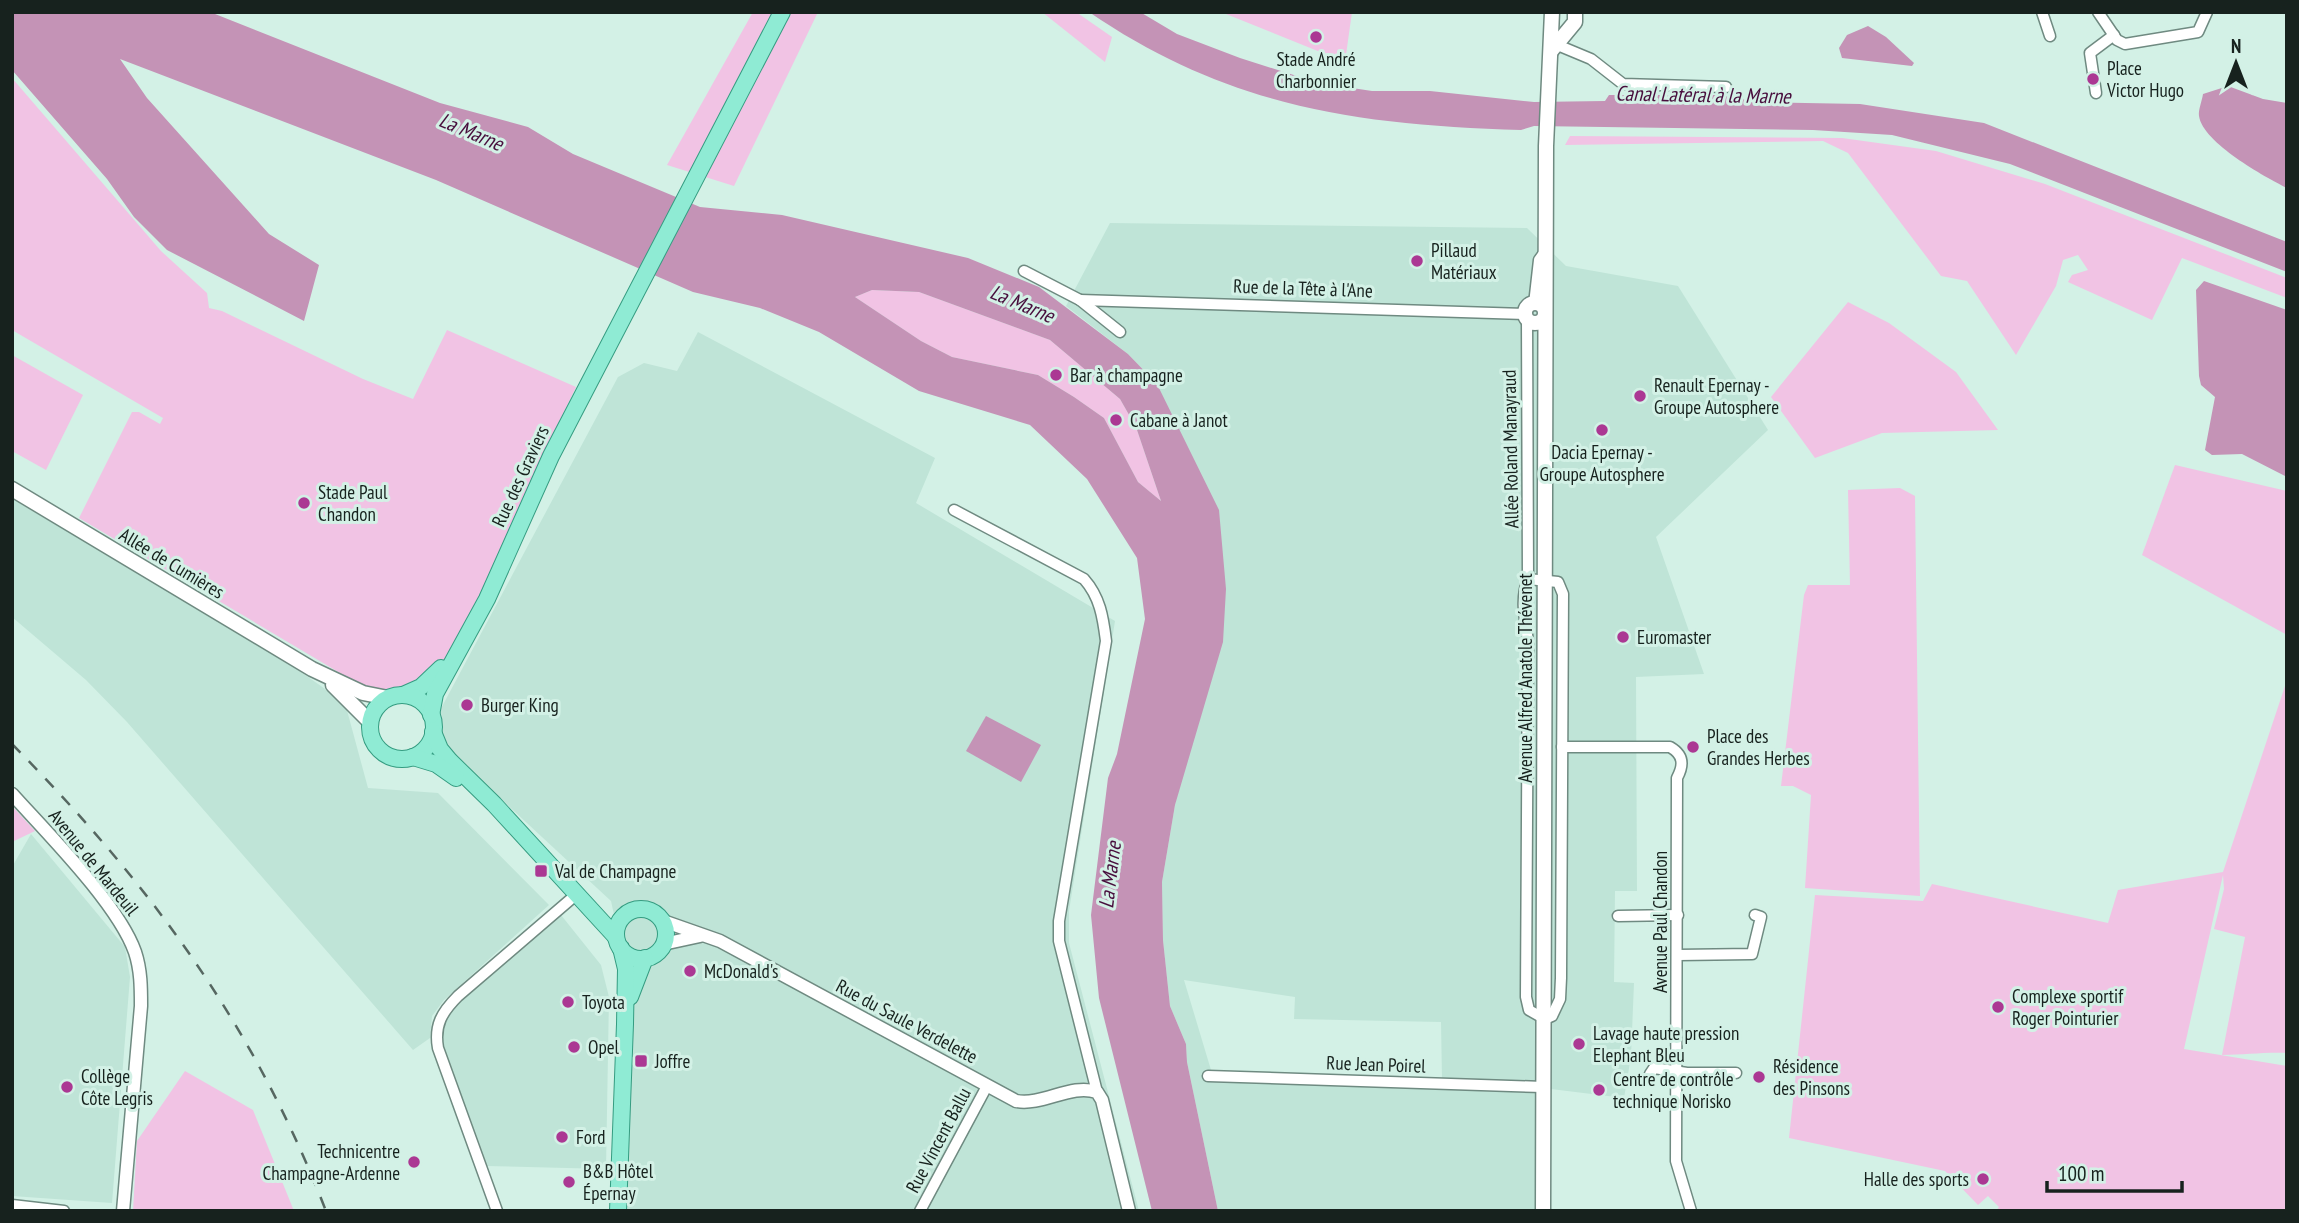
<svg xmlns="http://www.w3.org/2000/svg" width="2299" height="1223" font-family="'PT Sans Narrow',sans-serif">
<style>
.built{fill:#bfe4d7}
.green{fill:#f1c3e4}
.water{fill:#c493b6;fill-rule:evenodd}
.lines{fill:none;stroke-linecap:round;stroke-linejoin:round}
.minor-casing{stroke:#6f8a81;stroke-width:13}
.tertiary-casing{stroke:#6f8a81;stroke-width:15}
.secondary-casing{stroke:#6f8a81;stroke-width:17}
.primary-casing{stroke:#359c81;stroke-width:18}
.minor{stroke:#fff;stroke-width:10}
.tertiary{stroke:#fff;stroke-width:12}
.secondary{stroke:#fff;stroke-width:14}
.primary{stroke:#8febd4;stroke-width:16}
.rail{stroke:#566761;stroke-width:2.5;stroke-dasharray:12 12;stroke-linecap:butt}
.poi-dot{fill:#ab3893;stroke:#d3f1e6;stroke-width:2.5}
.labels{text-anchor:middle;stroke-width:6;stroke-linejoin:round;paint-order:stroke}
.poi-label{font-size:19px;fill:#17221e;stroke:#d3f1e6;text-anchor:start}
.street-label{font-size:19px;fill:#17221e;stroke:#d3f1e6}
.water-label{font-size:21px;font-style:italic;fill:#480e3d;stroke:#d3f1e6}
</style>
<rect width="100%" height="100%" fill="#d3f1e6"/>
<!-- built -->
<g class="built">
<polygon points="1110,223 1527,228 1566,266 1678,286 1768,430 1656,537 1704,674 1636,677 1637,891 1615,891 1614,982 1634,983 1631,1056 1624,1098 1551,1089 1541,1082 1442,1079 1441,1022 1294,1019 1295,997 1184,980 1214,1080 1538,1090 1537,1211 1218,1211 1187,1062 1186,1044 1170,1006 1163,940 1162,882 1175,805 1186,759 1157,384 1128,354 1066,306"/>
<polygon points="698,332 935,458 916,503 1115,621 1069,911 1069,943 1139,1211 626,1211 634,1006 611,901 445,747 437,716 618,377 644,363 677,371"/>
<polygon points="12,499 274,653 345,703 368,788 438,793 549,905 444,1000 432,1016 430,1038 413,1050 127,722 86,680 12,617"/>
<polygon points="31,834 125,947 130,977 112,1203 12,1196 12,867"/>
<polygon points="561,915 601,965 609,997 606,1169 486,1166 440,1043 442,1025 451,1010"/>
</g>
<!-- green -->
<g class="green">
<polygon points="753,12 818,12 734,186 667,165"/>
<polygon points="1042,12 1076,12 1112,37 1105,62"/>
<polygon points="1221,12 1352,12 1345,62"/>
<path d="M12 78 161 251 207 293 209 308 222 311 363 379 413 399 447 330 576 387C551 439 527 490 504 543 485 584 470 632 439 665 421 685 393 699 367 689L79 518 132 412H139L160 424 163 418 12 330Z"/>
<polygon points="1570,136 1842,138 1936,151 2045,184 2287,278 2287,298 2182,258 2152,320 2068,282 2072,275 2088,270 2078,255 2063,260 2056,286 2016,355 1967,281 1941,276 1848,153 1823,141 1565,145"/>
<polygon points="872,290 919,292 1050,340 1120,399 1136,427 1161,501 1138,482 1104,418 1074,397 1038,375 952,357 921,341 855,297"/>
<polygon points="1848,302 1889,323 1956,372 1998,430 1882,433 1815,458 1771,397"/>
<polygon points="12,355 83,395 46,470 12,451"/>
<polygon points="2175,465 2287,491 2287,635 2142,555"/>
<polygon points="1900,488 1915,496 1920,896 1805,888 1811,795 1793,786 1781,786 1804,595 1808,585 1850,585 1848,490"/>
<path d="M2287 680V1053C2264 1052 2245 1055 2222 1055L2245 937 2214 929 2224 889 2223 875 2184 1049 2287 1066V1211H1996L1999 1207 1988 1196 1978 1205 1945 1171 1789 1138 1815 895 1923 901 1932 884 2108 923 2118 890 2223 872Z"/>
<polygon points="12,806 35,831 12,842"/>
<polygon points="185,1071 253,1110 294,1211 133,1211 137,1141"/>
</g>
<!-- water -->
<g class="water">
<path d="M12 12H210L440 103 528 127 573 154 700 207 782 215 968 258 1039 287 1128 354 1157 384 1219 510 1226 589 1223 642 1175 805 1162 882 1163 940 1170 1006 1186 1044 1187 1062 1218 1211H1152L1099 998 1091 915 1108 778 1117 754 1145 619 1137 558 1087 479 1030 425 919 391 819 332 760 308 693 292 436 180 120 59 147 98 269 234 319 265 304 321 167 250 134 217 107 179 12 70ZM872 290 919 292 1050 340 1120 399 1136 427 1161 501 1138 482 1104 418 1074 397 1038 375 952 357 921 341 855 297Z"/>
<path d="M1089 12H1140L1177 34 1240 58 1319 83 1372 91H1430L1534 102 1605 101 1609 95H1719L1759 102 1860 104 1984 123 2287 242V272L2010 164 1892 135 1813 130 1534 126 1521 130C1357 125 1228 107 1089 12Z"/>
<polygon points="1868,26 1886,37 1914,63 1912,66 1842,58 1839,48 1847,35"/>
<path d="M2228 86 2263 99 2287 103V188C2265 177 2203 143 2199 116 2198 110 2202 101 2203 94Z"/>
<polygon points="2204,281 2287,310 2287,477 2242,454 2212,455 2205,450 2215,397 2201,385 2199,376 2196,290"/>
<polygon points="986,716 1041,745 1021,782 966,751"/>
</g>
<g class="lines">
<!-- minor casing -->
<g class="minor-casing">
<g id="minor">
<polyline points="2042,12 2050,36"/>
<polyline points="2098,12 2117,40 2125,44 2198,32 2207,12"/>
<polyline points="1555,44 1591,59 1623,84 1726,87"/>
<polyline points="2096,93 2090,53 2114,35"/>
<polyline points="1024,271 1080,300 1120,332"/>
<polyline points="1080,300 1525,314"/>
<polyline points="1534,304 1539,260 1544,253"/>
<path d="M1527 319 1528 579C1520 599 1525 620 1528 641L1526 997 1529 1010 1545 1019 1552 1016 1560 999 1561 978 1563 594 1558 582 1528 579"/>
<path d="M954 510 1084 579C1100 597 1103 617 1106 641L1059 921V941L1097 1092"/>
<path d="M1562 747H1670C1684 755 1684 765 1677 778L1676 1161 1691 1211"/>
<polyline points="1618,916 1678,915"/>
<polyline points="1678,955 1752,954 1761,917 1755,915"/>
<polyline points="1650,1074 1654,1068 1687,1073 1736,1073"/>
<polyline points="1208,1076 1543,1087"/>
<polyline points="12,1205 64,1211"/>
<path d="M497 1211 438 1048C434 1025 442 1012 458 996L578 893"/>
<polyline points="920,1211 987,1086"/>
</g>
</g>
<!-- tertiary casing -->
<g class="tertiary-casing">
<g id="tertiary">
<path d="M12 794C48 834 118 904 135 952 141 970 141 988 141 1006L123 1211"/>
<path d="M663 921 720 941 1016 1101C1043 1106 1071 1083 1097 1092L1102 1100 1129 1211"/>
<polyline points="663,944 700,936"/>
</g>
</g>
<!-- secondary casing -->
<g class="secondary-casing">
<g id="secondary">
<polyline points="1551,51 1575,22 1575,12"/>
<circle cx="1535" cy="313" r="10"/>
<polyline points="12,489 312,669 363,693 388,698"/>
<polyline points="333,685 370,722"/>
<polyline points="1543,1211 1546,146 1552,12"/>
</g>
</g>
<!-- primary casing -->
<g class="primary-casing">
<g id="primary">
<polyline points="403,695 421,687 441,668"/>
<circle cx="402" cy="727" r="32"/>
<polyline points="431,715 435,694 487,599 551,456 782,12"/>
<polyline points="433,732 440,749 450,761 494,804 616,937"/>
<polyline points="413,757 436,764 456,778"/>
<circle cx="641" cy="934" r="25"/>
<polyline points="630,997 645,958"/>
<polyline points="618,1211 625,1024 626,969 621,948"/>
</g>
</g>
<!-- minor -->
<use href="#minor" class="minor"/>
<!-- tertiary -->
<use href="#tertiary" class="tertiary"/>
<!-- secondary -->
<use href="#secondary" class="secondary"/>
<!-- primary -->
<use href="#primary" class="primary"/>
<!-- rail -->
<path class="rail" d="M12 744C151 885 254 1025 326 1211"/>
</g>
<!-- markers -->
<g class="poi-dot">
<circle cx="1316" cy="37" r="7"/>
<circle cx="2093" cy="79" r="7"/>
<circle cx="1417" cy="261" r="7"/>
<circle cx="1056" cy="375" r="7"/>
<circle cx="1640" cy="396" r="7"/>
<circle cx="1116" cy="420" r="7"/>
<circle cx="1602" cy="430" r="7"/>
<circle cx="304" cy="503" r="7"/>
<circle cx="1623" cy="637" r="7"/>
<circle cx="467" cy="705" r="7"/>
<circle cx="1693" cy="747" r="7"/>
<rect x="534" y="864" width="14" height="14" rx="3.5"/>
<circle cx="690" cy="971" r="7"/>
<circle cx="568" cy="1002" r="7"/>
<circle cx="1998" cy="1007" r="7"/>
<circle cx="1579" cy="1044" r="7"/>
<circle cx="574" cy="1047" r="7"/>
<rect x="634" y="1054" width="14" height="14" rx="3.5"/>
<circle cx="1759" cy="1077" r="7"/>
<circle cx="67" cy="1087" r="7"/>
<circle cx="1599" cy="1090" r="7"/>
<circle cx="562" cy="1137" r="7"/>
<circle cx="414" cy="1162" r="7"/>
<circle cx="1983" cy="1179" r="7"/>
<circle cx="569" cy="1182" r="7"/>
</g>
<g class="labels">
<!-- poi labels -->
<g class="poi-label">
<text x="1316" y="66" text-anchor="middle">Stade André<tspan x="1316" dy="22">Charbonnier</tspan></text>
<text x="2107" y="75">Place<tspan x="2107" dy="22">Victor Hugo</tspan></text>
<text x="1431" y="257">Pillaud<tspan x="1431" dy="22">Matériaux</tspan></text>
<text x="1070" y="382">Bar à champagne</text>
<text x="1654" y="392">Renault Epernay -<tspan x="1654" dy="22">Groupe Autosphere</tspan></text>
<text x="1130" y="427">Cabane à Janot</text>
<text x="1602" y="459" text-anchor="middle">Dacia Epernay -<tspan x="1602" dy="22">Groupe Autosphere</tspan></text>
<text x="318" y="499">Stade Paul<tspan x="318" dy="22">Chandon</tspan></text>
<text x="1637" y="644">Euromaster</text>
<text x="481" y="712">Burger King</text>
<text x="1707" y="743">Place des<tspan x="1707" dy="22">Grandes Herbes</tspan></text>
<text x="555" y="878">Val de Champagne</text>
<text x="704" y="978">McDonald's</text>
<text x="2012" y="1003">Complexe sportif<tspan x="2012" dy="22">Roger Pointurier</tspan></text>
<text x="582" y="1009">Toyota</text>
<text x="1593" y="1040">Lavage haute pression<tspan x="1593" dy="22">Elephant Bleu</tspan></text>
<text x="588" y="1054">Opel</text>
<text x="655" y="1068">Joffre</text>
<text x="1773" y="1073">Résidence<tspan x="1773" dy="22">des Pinsons</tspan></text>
<text x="81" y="1083">Collège<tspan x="81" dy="22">Côte Legris</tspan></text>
<text x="1613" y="1086">Centre de contrôle<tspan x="1613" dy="22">technique Norisko</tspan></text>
<text x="576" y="1144">Ford</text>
<text x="400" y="1158" text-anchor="end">Technicentre<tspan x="400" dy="22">Champagne-Ardenne</tspan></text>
<text x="583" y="1178">B&amp;B Hôtel<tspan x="583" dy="22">Épernay</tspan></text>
<text x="1969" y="1186" text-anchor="end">Halle des sports</text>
</g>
<!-- street labels -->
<g class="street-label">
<text transform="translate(1303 288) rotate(2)" y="7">Rue de la Tête à l'Ane</text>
<text transform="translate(1510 449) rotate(-91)" y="7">Allée Roland Manayraud</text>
<text transform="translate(520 476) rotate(-65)" y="7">Rue des Graviers</text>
<text transform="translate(172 563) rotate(31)" y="7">Allée de Cumières</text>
<text transform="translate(1525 678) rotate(-90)" y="7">Avenue Alfred Anatole Thévenet</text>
<text transform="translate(94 862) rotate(51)" y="7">Avenue de Mardeuil</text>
<text transform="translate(1660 922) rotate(-90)" y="7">Avenue Paul Chandon</text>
<text transform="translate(907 1021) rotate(28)" y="7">Rue du Saule Verdelette</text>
<text transform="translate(1376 1064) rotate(2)" y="7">Rue Jean Poirel</text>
<text transform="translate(938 1140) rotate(-62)" y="7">Rue Vincent Ballu</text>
</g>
<!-- water labels -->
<g class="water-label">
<text transform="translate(1703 95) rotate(1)" y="7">Canal Latéral à la Marne</text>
<text transform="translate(471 132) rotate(23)" y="7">La Marne</text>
<text transform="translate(1022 304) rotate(23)" y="7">La Marne</text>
<text transform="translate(1110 875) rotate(-83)" y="7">La Marne</text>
</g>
</g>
<!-- border -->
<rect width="2299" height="1223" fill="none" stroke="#17221e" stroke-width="28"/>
<!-- north arrow -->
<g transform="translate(2236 63)" stroke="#d3f1e6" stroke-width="5" paint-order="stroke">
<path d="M0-5L12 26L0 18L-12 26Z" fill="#17221e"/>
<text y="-10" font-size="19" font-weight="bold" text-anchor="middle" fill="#17221e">N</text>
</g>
<!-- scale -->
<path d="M2047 1181v10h135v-10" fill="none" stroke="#17221e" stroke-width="3.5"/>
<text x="2058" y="1181" font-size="21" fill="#17221e" stroke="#d3f1e6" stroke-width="5" paint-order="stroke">100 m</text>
</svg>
